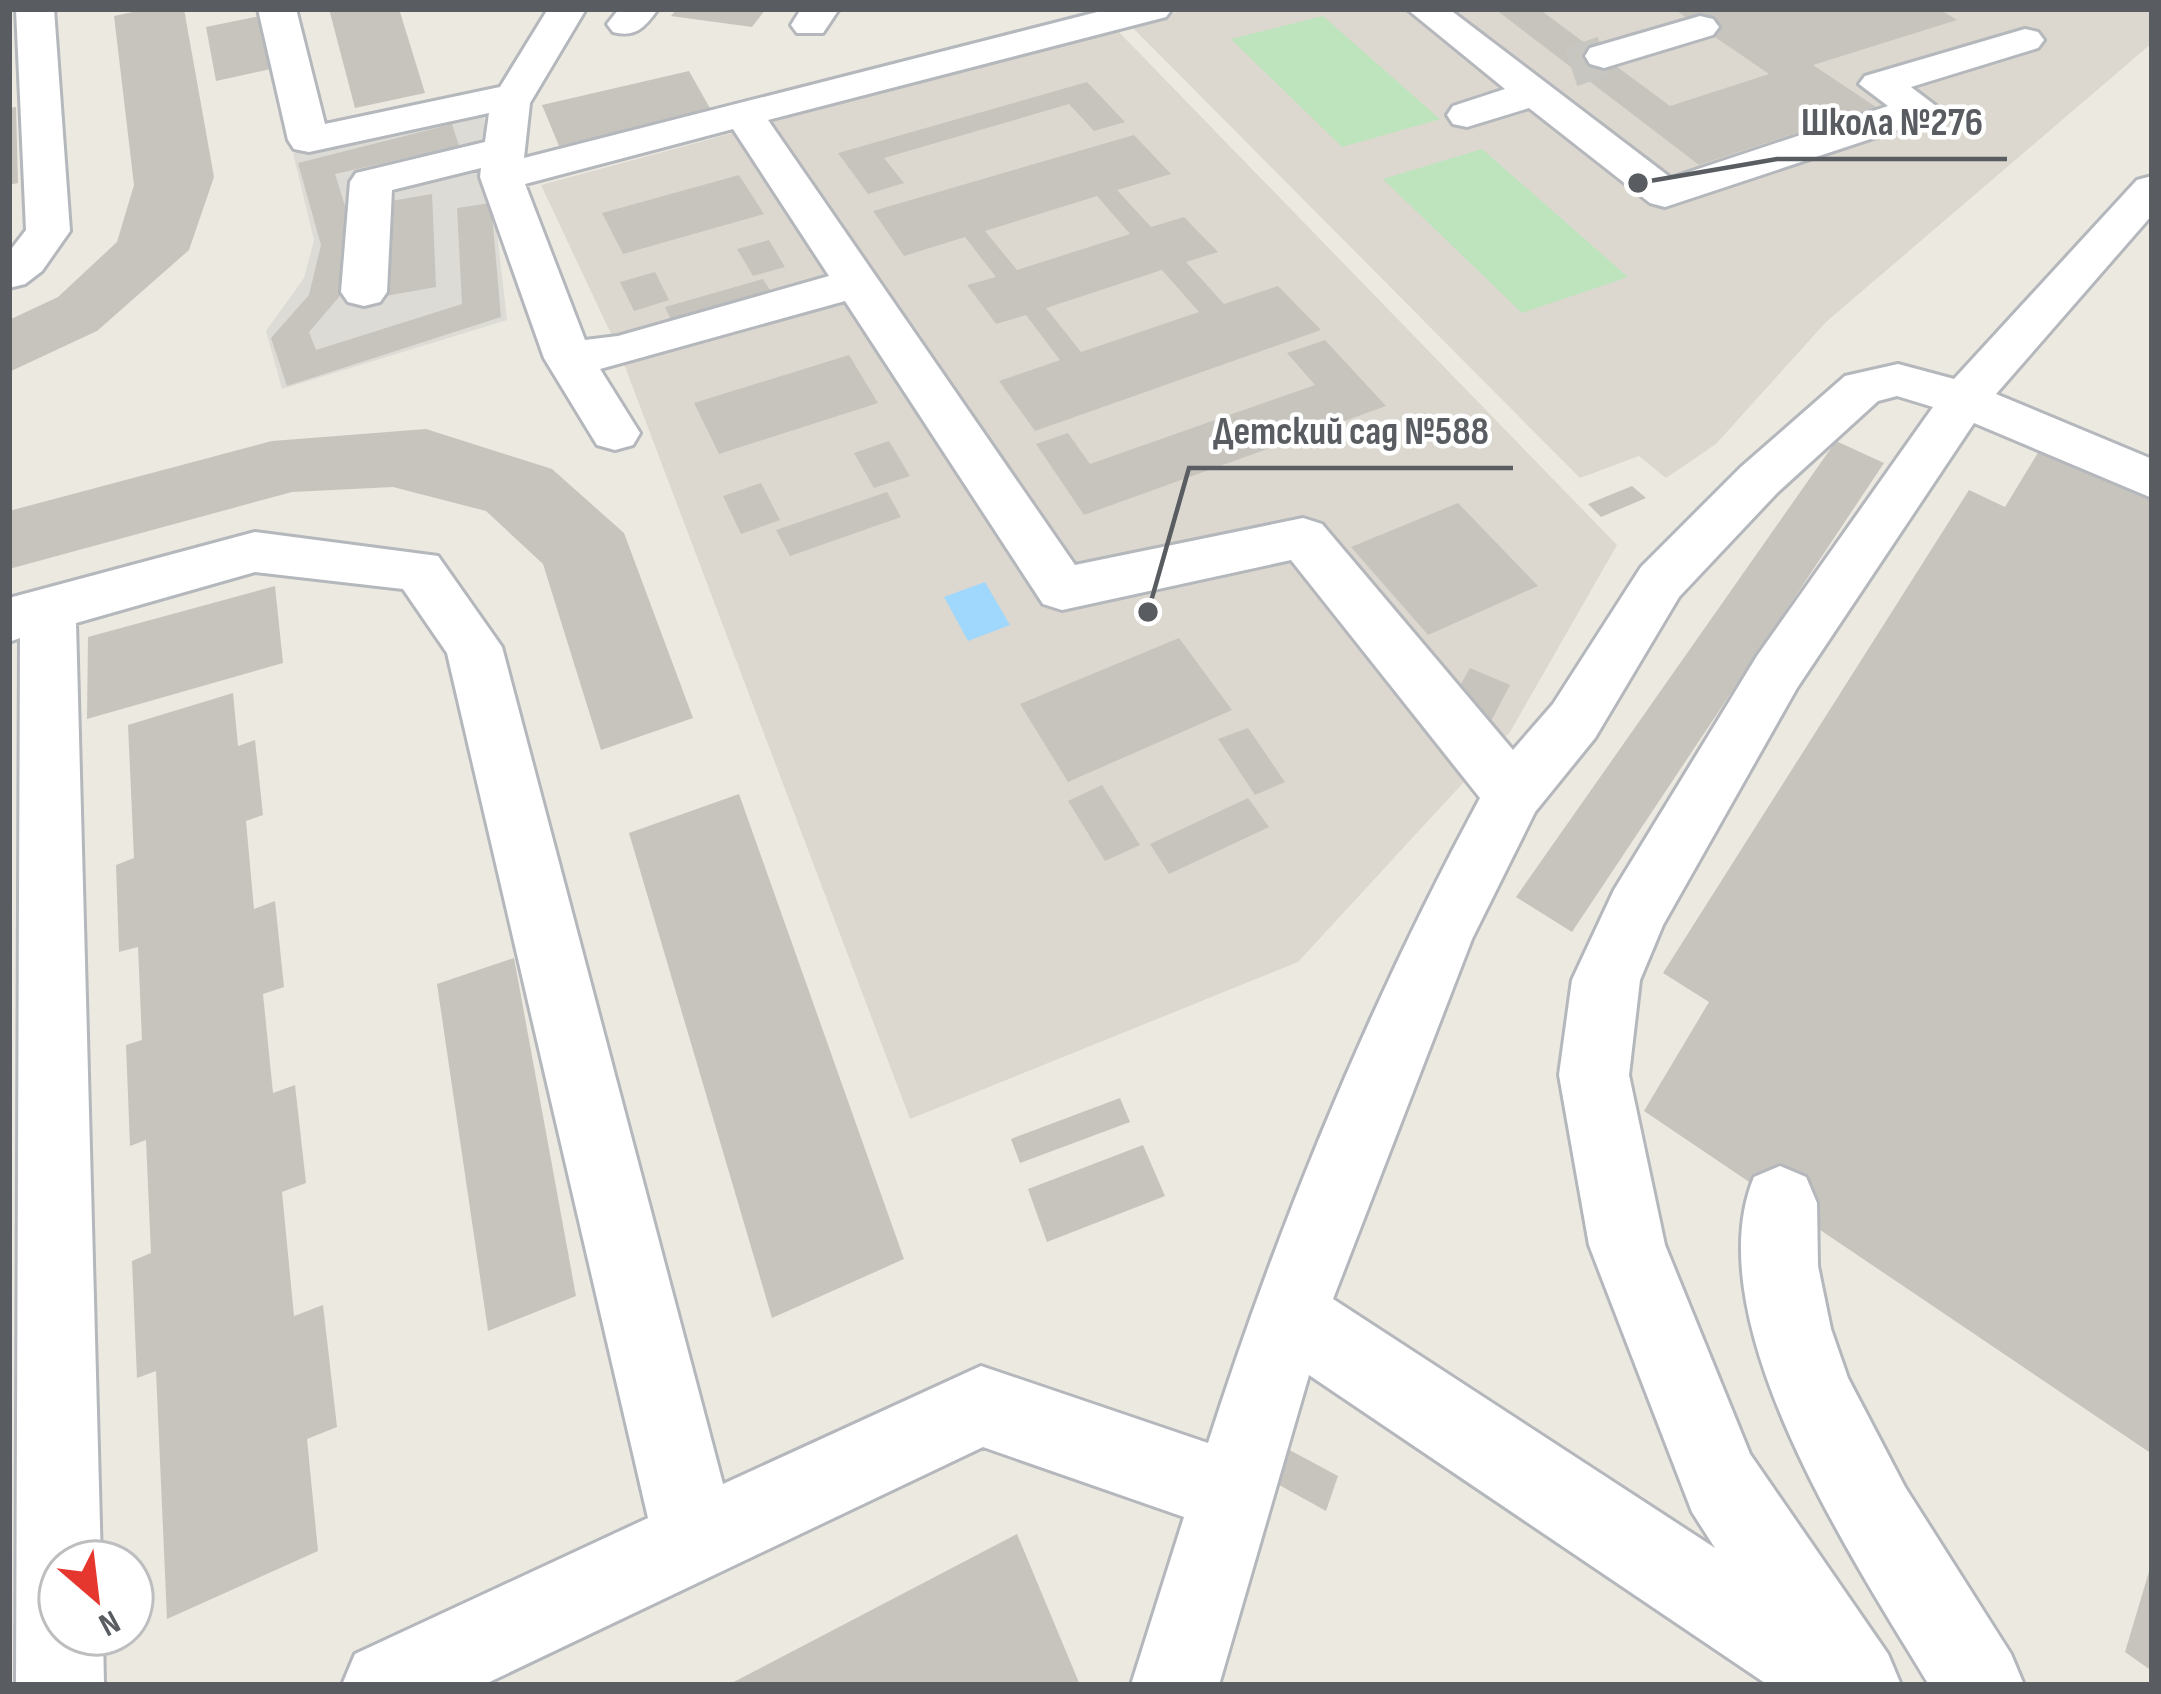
<svg xmlns="http://www.w3.org/2000/svg" width="2161" height="1694" font-family="'Sofia Sans Condensed',sans-serif">
<style>
.industrial{fill:#dddbd5}
.education{fill:#dcd8cf}
.green{fill:#bee4bd}
.water{fill:#a0d7fd}
.building{fill:#c7c4be;fill-rule:evenodd}
.lines{fill:none;stroke-linecap:round;stroke-linejoin:round}
.minor-tunnel{stroke:#c7c6c1;stroke-width:40;stroke-dasharray:40 21;stroke-linecap:butt}
.minor-casing{stroke:#b4b7bb;stroke-width:6}
.minor{fill:#fff;fill-rule:evenodd}
.leader{fill:none;stroke:#595d61;stroke-width:4.5}
.callout-dot{fill:#595d61;stroke:#fff;stroke-width:4.5}
.callout-label{font-size:39px;text-anchor:middle;font-weight:bold;fill:#595d61;stroke:#fff;stroke-width:9;stroke-linejoin:round;paint-order:stroke}
</style>
<rect width="100%" height="100%" fill="#ece9e1"/>
<!-- industrial -->
<polygon class="industrial" points="483,111 507,320 282,389 266,331 304,278 314,240 293,153"/>
<!-- education -->
<g class="education">
<polygon points="1188,9 2145,9 2152,13 2152,43 1826,322 1716,444 1666,478 1639,456 1580,478 1130,25"/>
<polygon points="1116,29 1617,545 1510,732 1298,962 910,1119 619,351 541,185"/>
</g>
<!-- green -->
<g class="green">
<polygon points="1323,16 1440,119 1441,119 1342,147 1231,39"/>
<polygon points="1482,149 1628,277 1522,313 1383,179"/>
</g>
<!-- water -->
<polygon class="water" points="985,582 1010,625 968,641 944,597"/>
<!-- building -->
<g class="building">
<polygon points="147,9 184,9 214,177 189,250 97,331 9,372 9,320 58,297 117,242 134,185 114,16"/>
<polygon points="329,9 399,9 425,93 355,108"/>
<polygon points="677,9 766,9 752,27 671,16"/>
<polygon points="1495,9 1539,9 1670,106 1769,74 1674,9 1939,9 1957,20 1813,65 1876,107 1699,165"/>
<polygon points="260,16 271,69 216,81 206,27"/>
<polygon points="689,71 711,110 559,146 542,105"/>
<polygon points="1087,82 1125,122 1094,131 1069,104 884,158 904,183 868,194 838,153"/>
<polygon points="16,107 18,183 9,185 9,108"/>
<polygon points="452,124 459,146 335,174 355,238 345,290 309,332 316,350 462,304 457,208 491,203 501,317 287,386 271,338 309,295 321,245 298,163"/>
<path d="M1134 135 1171 174 1117 190 1151 227 1184 217 1218 252 1186 262 1224 304 1278 286 1321 330 1035 431 999 381 1060 360 1026 315 996 324 967 285 996 277 965 237 904 256 873 211ZM1097 196 1130 234 1017 270 985 231ZM1162 270 1199 312 1081 352 1046 308Z"/>
<polygon points="739,175 764,214 623,254 602,213"/>
<polygon points="432,194 436,287 380,297 379,203"/>
<polygon points="769,240 785,267 753,276 737,249"/>
<polygon points="655,272 669,300 634,311 620,282"/>
<polygon points="763,279 775,298 675,328 665,307"/>
<polygon points="1325,340 1386,406 1084,515 1036,444 1068,433 1090,464 1315,385 1287,353"/>
<polygon points="849,355 878,403 719,454 694,403"/>
<polygon points="426,429 552,469 624,533 693,718 601,750 543,564 486,511 393,487 292,492 9,569 9,511 272,441"/>
<polygon points="889,441 910,476 874,488 854,453"/>
<polygon points="1836,441 1884,463 1572,932 1516,897"/>
<polygon points="2039,451 2152,500 2152,1454 1644,1111 1709,1002 1663,973 1969,490 2005,507"/>
<polygon points="761,483 780,520 741,534 723,496"/>
<polygon points="1632,486 1646,498 1601,517 1588,504"/>
<polygon points="887,492 901,517 790,556 776,530"/>
<polygon points="1458,503 1538,586 1428,635 1351,547"/>
<polygon points="275,586 283,663 87,719 88,637"/>
<polygon points="1179,638 1232,710 1068,782 1020,704"/>
<polygon points="1470,668 1510,685 1490,723 1449,705"/>
<polygon points="233,693 238,746 255,740 263,815 246,821 254,909 275,901 284,987 263,994 273,1093 295,1085 306,1183 282,1192 294,1316 323,1305 337,1427 307,1439 318,1551 167,1619 156,1371 137,1378 132,1261 151,1253 146,1140 130,1146 126,1045 142,1040 138,947 119,952 116,865 134,858 128,725"/>
<polygon points="1248,728 1285,782 1255,795 1218,739"/>
<polygon points="1102,785 1140,845 1105,861 1068,801"/>
<polygon points="739,794 904,1259 772,1318 629,833"/>
<polygon points="1248,798 1269,827 1169,874 1150,844"/>
<polygon points="514,958 576,1296 488,1331 437,984"/>
<polygon points="1120,1098 1130,1122 1020,1163 1011,1139"/>
<polygon points="1143,1145 1165,1196 1047,1242 1028,1189"/>
<polygon points="1284,1447 1338,1476 1326,1511 1272,1481"/>
<polygon points="1017,1534 1080,1685 728,1685"/>
<polygon points="2151,1565 2152,1565 2152,1671 2125,1652"/>
</g>
<g class="lines">
<!-- minor-tunnel -->
<polyline class="minor-tunnel" points="1571,67 1604,56"/>
<!-- minor casing -->
<g class="minor-casing">
<g id="minor">
<polygon points="16,9 54,9 70,231 42,271 25,284 9,288 9,252 26,230"/>
<path d="M258 9H296L325 124 500 87 548 9H586L530 103 524 158 1109 9H1172L1166 17 768 120 1075 565 1303 518 1322 524 1513 750 1553 704 1641 567 1741 467 1845 376 1898 364 1954 379 2137 180 2152 176V215L1996 394 2152 459V498L1974 423 1797 688 1663 925 1640 980 1629 1075 1665 1245 1750 1454 1888 1654 1901 1685H1768L1309 1375 1219 1685H1131L1184 1517 983 1447 483 1685H342L355 1654 648 1518 447 653 403 589 255 572 76 623 101 1562H60V1634H103L104 1685H16L20 638 9 642V598L255 532 438 556 502 647 723 1484 981 1366 1208 1443C1279 1222 1370 1002 1480 798L1291 560 1062 610 1043 604 845 301 600 369 640 433 633 445 615 450 597 445 544 358 480 177 481 168 392 190 387 292 380 302 364 306 348 302 341 292 350 182 356 173 485 142 489 113 309 152 294 149 288 140ZM733 129 829 276 618 336 585 340 525 184ZM1897 396 1933 407 1757 656 1614 890 1572 980 1559 1075 1589 1245 1692 1512 1715 1548 1333 1299 1472 939 1535 812 1595 738 1679 597 1777 493 1878 401Z"/>
<path d="M619 9H658C645 27 636 38 613 32L607 24Z"/>
<polygon points="801,9 839,9 823,33 797,33 791,25"/>
<polygon points="1407,9 1449,9 1671,178 1888,106 1859,84 1865,76 2025,29 2038,32 2044,40 2038,48 1911,87 1940,109 1934,118 1665,207 1650,203 1529,108 1467,127 1453,124 1447,115 1453,106 1505,89"/>
<polygon points="1700,16 1713,19 1719,27 1713,35 1604,68 1590,64 1585,56 1590,48"/>
<path d="M1780 1166 1806 1177 1817 1203 1818 1266 1831 1329 1848 1378 1905 1487 2011 1654 2024 1685H1929C1856 1564 1694 1321 1754 1177Z"/>
</g>
</g>
<!-- minor -->
<use href="#minor" class="minor"/>
</g>
<!-- callouts -->
<path class="leader" d="M1638 183L1777 159H2007M1148 612L1189 468H1513"/>
<g class="callout-dot">
<circle cx="1638" cy="183" r="12"/>
<circle cx="1148" cy="612" r="12"/>
</g>
<g class="callout-label">
<text x="1892" y="135">Школа №276</text>
<text x="1351" y="444">Детский сад №588</text>
</g>
<!-- border -->
<rect width="2161" height="1694" fill="none" stroke="#595d61" stroke-width="24"/>
<!-- north arrow -->
<g transform="translate(96 1598) rotate(152)"><circle r="57" fill="#ffffff" stroke="#bdbec0" stroke-width="3"/>
<path d="M0-9L21 45L0 30L-21 45Z" fill="#e5372e"/>
<text y="-18" font-size="33" font-weight="bold" text-anchor="middle" fill="#595d61">N</text>
</g>
</svg>
